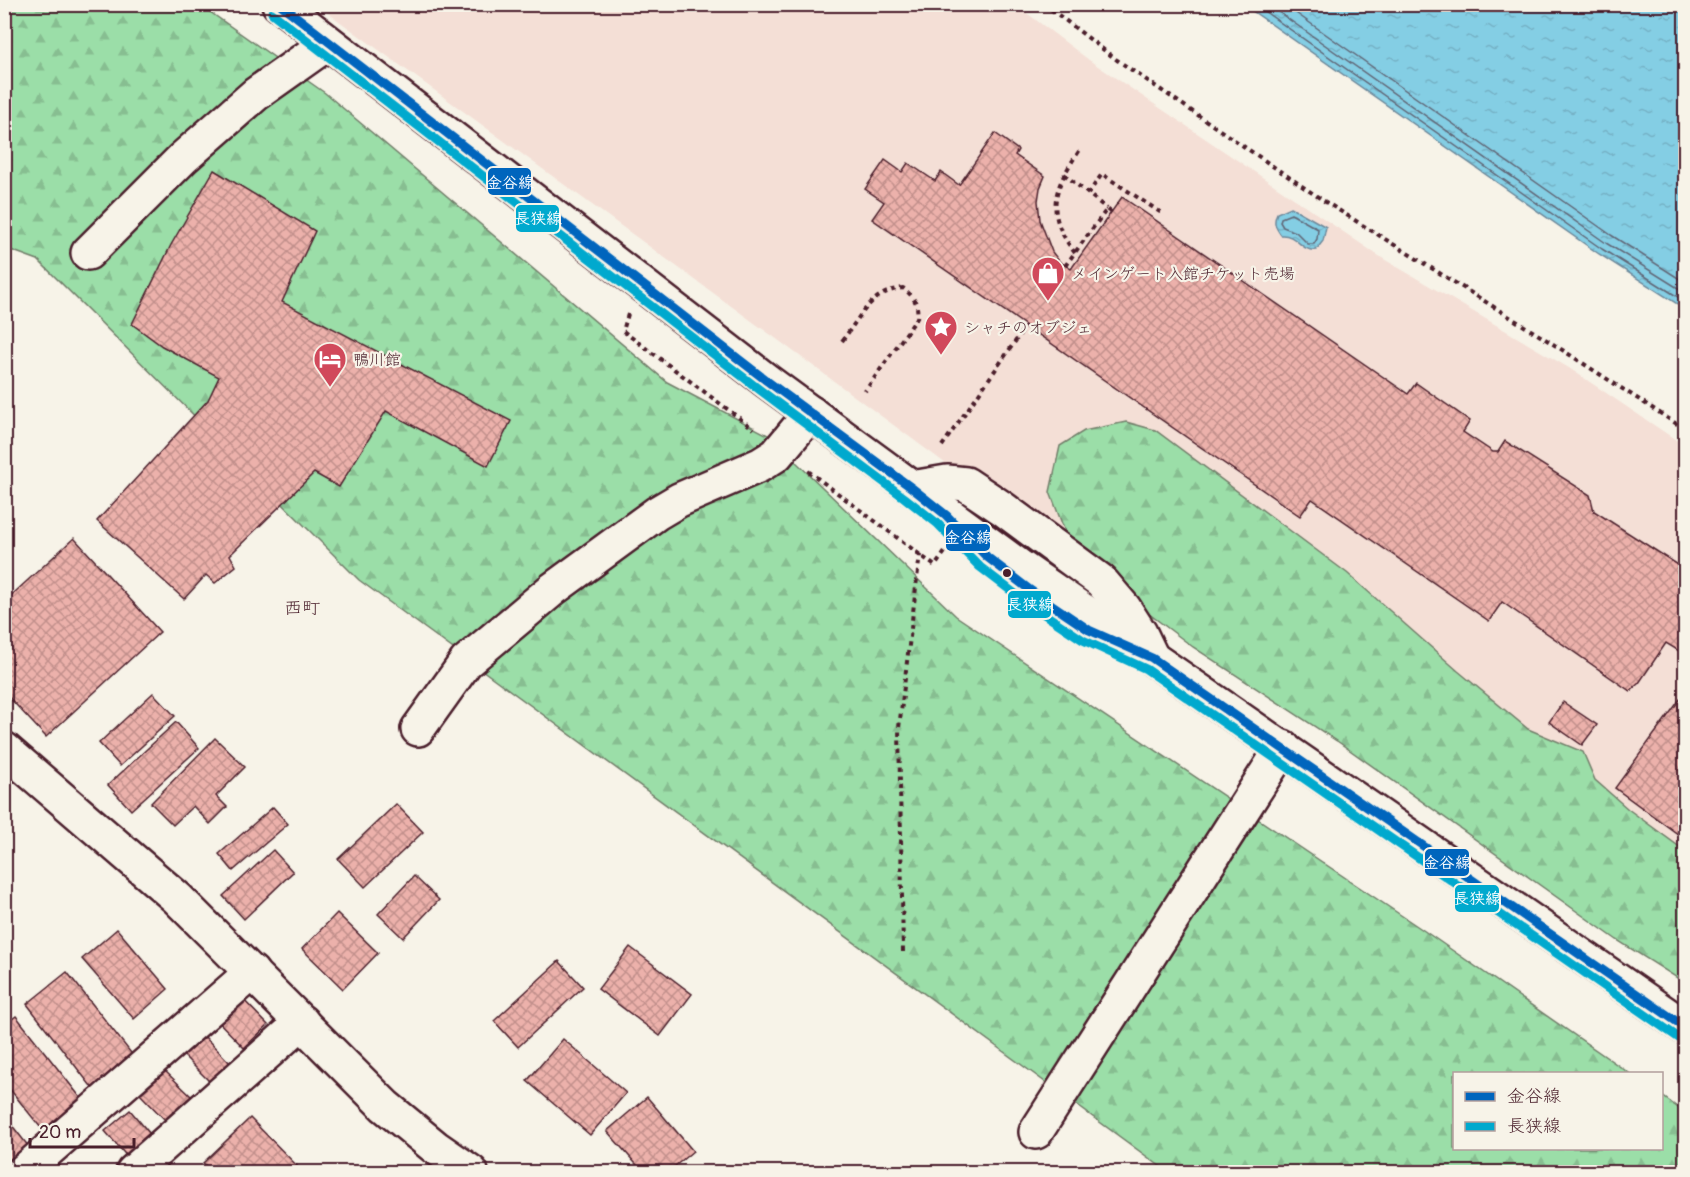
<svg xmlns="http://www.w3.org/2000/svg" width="1690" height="1177" font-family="Pangolin,'Klee One',sans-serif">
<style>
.built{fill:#f4dfd6}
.forest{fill:url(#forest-firs);stroke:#727e6a;stroke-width:1.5}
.water{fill:url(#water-ripples);stroke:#6d889a;stroke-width:1.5}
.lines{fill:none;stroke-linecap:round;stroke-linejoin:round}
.shore{stroke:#616575;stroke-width:1.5}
.building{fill:url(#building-cross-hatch);stroke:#4a1f2b;stroke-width:1.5}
.minor-casing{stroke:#4a1f2b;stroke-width:38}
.highway-casing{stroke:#4a1f2b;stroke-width:38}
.path{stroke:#4a1f2b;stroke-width:4;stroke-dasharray:4.5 4.5;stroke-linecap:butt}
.minor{stroke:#f7f3e8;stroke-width:33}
.highway{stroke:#f7f3e8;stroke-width:33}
.bus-1-casing{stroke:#f7f3e8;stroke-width:14}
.bus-2-casing{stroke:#f7f3e8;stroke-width:14}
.bus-1{stroke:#0065bd;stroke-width:9}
.bus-2{stroke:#00a9ce;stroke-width:9}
.bus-dot{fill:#4a1f2b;stroke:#f7f3e8;stroke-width:2}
.labels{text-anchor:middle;stroke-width:4.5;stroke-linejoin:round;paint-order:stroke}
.poi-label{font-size:16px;fill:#4a1f2b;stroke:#f7f3e8;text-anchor:start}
.neighbourhood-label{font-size:18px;fill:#4a1f2b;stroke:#f7f3e8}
.line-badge{stroke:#f7f3e8;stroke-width:2}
.badge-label{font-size:16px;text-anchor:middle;font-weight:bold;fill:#fff}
</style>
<defs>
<pattern id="forest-firs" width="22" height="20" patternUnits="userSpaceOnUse" patternTransform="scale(1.5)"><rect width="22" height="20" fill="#9bdea8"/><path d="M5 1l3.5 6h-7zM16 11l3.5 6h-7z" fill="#87be91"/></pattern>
<pattern id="water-ripples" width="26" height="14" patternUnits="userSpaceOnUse" patternTransform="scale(1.5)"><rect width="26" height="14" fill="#84cee4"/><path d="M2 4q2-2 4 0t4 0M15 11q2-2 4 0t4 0" fill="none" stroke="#74b0c4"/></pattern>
<pattern id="building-cross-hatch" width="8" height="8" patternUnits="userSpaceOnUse" patternTransform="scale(1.5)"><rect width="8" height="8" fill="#ecb1ab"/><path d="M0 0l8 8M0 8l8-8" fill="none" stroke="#c18f8b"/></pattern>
</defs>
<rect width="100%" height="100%" fill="#f7f3e8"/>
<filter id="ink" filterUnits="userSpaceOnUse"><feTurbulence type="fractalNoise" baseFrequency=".0167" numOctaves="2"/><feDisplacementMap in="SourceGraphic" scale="12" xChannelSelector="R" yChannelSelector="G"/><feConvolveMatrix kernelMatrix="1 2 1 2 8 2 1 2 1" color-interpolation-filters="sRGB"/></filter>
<g filter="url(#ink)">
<!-- built -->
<polygon class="built" points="317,5 1016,5 1089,60 1382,258 1569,368 1685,446 1685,980 1063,550 778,340"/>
<!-- forest -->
<g class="forest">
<polygon points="5,5 200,5 325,93 667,382 768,435 956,616 1423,930 1629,1073 1454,1074 1454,1148 1662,1148 1662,1096 1685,1113 1685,1172 1168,1172 359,580 38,260 5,248"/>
<polygon points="1126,422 1155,430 1347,573 1458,671 1528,729 1583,752 1595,780 1628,809 1685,851 1685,983 1617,940 1337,741 1193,647 1075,558 1050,492 1060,446 1084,431"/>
</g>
<!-- water -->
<g class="water">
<polygon points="1244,5 1685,5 1685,309 1599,254"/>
<path d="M1291 207 1326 227 1323 241 1316 250C1301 252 1297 234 1281 235 1275 227 1273 222 1277 213Z"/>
</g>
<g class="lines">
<!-- shore -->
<g class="shore">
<polyline points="1254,4 1602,249 1686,302"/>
<polyline points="1267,4 1606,243 1686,293"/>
<polyline points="1283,4 1611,235 1686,283"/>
<polygon points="1291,214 1318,229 1317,239 1314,244 1308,244 1296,232 1283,227 1280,222 1281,218"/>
</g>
</g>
<!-- building -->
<g class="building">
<polygon points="995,133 1018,150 1015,155 1045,176 1040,188 1038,201 1040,220 1052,252 1059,261 1071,269 1122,197 1408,394 1416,383 1470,421 1463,432 1493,452 1498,452 1505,441 1590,495 1594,511 1686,570 1684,654 1666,643 1639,683 1630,691 1502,602 1489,621 1312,499 1300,516 872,219 884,202 865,189 885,160 902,172 908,163 935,181 941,172 959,185"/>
<polygon points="214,170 315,231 282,302 511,421 488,466 386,411 339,487 314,473 230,555 236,566 215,583 206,575 184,599 97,521 208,400 219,377 162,346 132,324 171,245"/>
<polygon points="74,538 160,632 46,737 4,692 4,602"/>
<polygon points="1686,691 1686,840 1615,788"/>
<polygon points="153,693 175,716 120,766 99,743"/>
<polygon points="1563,702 1597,725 1582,745 1549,722"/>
<polygon points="176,722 199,748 131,810 108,785"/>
<polygon points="215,738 245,767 216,796 227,807 210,824 193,806 173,825 151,803"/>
<polygon points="396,804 423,832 365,887 338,859"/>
<polygon points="273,807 288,824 233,871 219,854"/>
<polygon points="273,850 293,872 244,919 223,896"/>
<polygon points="414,876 439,900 403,938 378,914"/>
<polygon points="337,913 378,953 343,989 302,949"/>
<polygon points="117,929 168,989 134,1019 82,959"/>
<polygon points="630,947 692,994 660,1036 598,989"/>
<polygon points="559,961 583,987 518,1047 494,1021"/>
<polygon points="67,972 135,1058 94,1090 27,1004"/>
<polygon points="238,994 268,1025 244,1048 214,1017"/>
<polygon points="16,1016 84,1102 45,1133 4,1082 4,1025"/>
<polygon points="203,1035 230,1063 210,1082 183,1055"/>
<polygon points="563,1039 626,1093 590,1135 527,1081"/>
<polygon points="163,1069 192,1097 167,1122 139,1093"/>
<polygon points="647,1097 693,1151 668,1172 643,1172 607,1131"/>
<polygon points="130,1110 155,1140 130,1160 105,1131"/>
<polygon points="4,1115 29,1147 4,1166"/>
<polygon points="250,1118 303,1172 213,1172 203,1163"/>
</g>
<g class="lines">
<!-- minor casing -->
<g class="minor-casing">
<g id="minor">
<polyline points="88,253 183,158 256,94 328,43"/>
<polyline points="912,488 947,482 966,484 1002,508 1101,581 1124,608 1140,633 1152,658"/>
<polyline points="418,729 466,662 553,589 657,513 679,500 760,465 776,455 811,413"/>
<polyline points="4,749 177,898 385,1106 435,1147 471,1172"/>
<polyline points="1036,1132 1283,747"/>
<polyline points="23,1172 252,972"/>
<polyline points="133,1172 302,1022"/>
</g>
</g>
<!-- highway casing -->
<g class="highway-casing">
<polyline id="highway" points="279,4 767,381 1019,566 1686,1028"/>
</g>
<!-- path -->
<g class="path">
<polyline points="1044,4 1117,60 1324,201 1550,342 1686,430"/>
<polyline points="1064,174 1107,209"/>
<polyline points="1088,194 1102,174 1163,214"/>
<path d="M1075 253C1044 213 1053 188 1080 150"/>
<polyline points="1065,266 1107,209 1111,212"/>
<polyline points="628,314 623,331 754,429"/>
<path d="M842 341C861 316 870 292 903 288 914 297 919 304 917 318L865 391"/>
<polyline points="942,446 1026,326"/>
<polyline points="808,471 935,566 945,552"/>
<polyline points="903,952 899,728 920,554"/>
</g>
<!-- minor -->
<use href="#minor" class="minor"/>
<!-- highway -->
<use href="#highway" class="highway"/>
<!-- bus-1 casing -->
<g class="bus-1-casing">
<polyline id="bus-1" points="280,4 767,381 912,488 946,515 987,557 1030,590 1089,630 1152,658 1686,1028"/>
</g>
<!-- bus-2 casing -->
<g class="bus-2-casing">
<polyline id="bus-2" points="272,13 760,390 905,498 938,524 980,567 1023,600 1083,640 1146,669 1679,1038"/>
</g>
<!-- bus-1 -->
<use href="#bus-1" class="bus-1"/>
<!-- bus-2 -->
<use href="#bus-2" class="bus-2"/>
</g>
</g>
<!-- icons -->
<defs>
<g id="shop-pin" transform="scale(1.725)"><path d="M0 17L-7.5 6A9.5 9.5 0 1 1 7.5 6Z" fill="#d1495b" stroke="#f7f3e8"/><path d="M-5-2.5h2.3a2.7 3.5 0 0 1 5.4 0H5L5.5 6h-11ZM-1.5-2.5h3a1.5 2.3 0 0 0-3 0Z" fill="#fff"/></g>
<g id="sight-pin" transform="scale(1.725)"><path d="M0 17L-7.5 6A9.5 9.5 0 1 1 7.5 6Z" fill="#d1495b" stroke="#f7f3e8"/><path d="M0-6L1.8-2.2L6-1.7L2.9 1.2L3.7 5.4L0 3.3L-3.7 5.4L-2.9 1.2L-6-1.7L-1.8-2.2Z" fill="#fff"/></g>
<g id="hotel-pin" transform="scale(1.725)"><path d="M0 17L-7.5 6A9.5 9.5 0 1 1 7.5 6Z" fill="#d1495b" stroke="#f7f3e8"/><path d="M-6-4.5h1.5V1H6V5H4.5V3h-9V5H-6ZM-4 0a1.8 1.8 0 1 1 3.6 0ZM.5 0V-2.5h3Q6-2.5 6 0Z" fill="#fff"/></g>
</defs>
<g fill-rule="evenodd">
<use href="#shop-pin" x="1048" y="273"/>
<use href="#sight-pin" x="941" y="327"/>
<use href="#hotel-pin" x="330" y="359"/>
</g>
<!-- markers -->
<circle class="bus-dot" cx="1007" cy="573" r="5"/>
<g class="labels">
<!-- poi labels -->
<g class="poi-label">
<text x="1071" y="279">メインゲート入館チケット売場</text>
<text x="964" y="333">シャチのオブジェ</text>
<text x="353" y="365">鴨川館</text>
</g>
<!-- neighbourhood labels -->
<g class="neighbourhood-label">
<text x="302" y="614">西町</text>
</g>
</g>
<g class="line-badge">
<rect x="487" y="167" width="45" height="29" rx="6" fill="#0065bd"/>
<rect x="515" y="204" width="45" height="29" rx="6" fill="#00a9ce"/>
<rect x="945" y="523" width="46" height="29" rx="6" fill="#0065bd"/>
<rect x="1007" y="590" width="45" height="29" rx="6" fill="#00a9ce"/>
<rect x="1424" y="848" width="46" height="29" rx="6" fill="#0065bd"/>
<rect x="1454" y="884" width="46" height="29" rx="6" fill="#00a9ce"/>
</g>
<g class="badge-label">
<text x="510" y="188">金谷線</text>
<text x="538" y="224">長狭線</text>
<text x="968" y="543">金谷線</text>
<text x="1030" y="610">長狭線</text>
<text x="1447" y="868">金谷線</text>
<text x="1477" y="904">長狭線</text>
</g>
<!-- margin -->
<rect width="1690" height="1177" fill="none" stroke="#f7f3e8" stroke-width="24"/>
<rect x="12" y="12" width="1666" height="1153" fill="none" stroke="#4a1f2b" stroke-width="2" filter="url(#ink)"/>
<!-- legend -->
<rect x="1453" y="1072" width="210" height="78" fill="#f7f3e8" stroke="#b29e9c" stroke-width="1.5"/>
<rect x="1465" y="1092" width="30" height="9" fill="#0065bd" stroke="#b29e9c" stroke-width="1.5"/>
<text x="1507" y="1102" font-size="18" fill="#4a1f2b">金谷線</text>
<rect x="1465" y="1122" width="30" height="9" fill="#00a9ce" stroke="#b29e9c" stroke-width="1.5"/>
<text x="1507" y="1132" font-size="18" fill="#4a1f2b">長狭線</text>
<!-- scale -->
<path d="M30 1138v9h104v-9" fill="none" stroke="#4a1f2b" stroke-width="3"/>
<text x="39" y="1138" font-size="18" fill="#4a1f2b" stroke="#f7f3e8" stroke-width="4.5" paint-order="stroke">20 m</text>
</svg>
